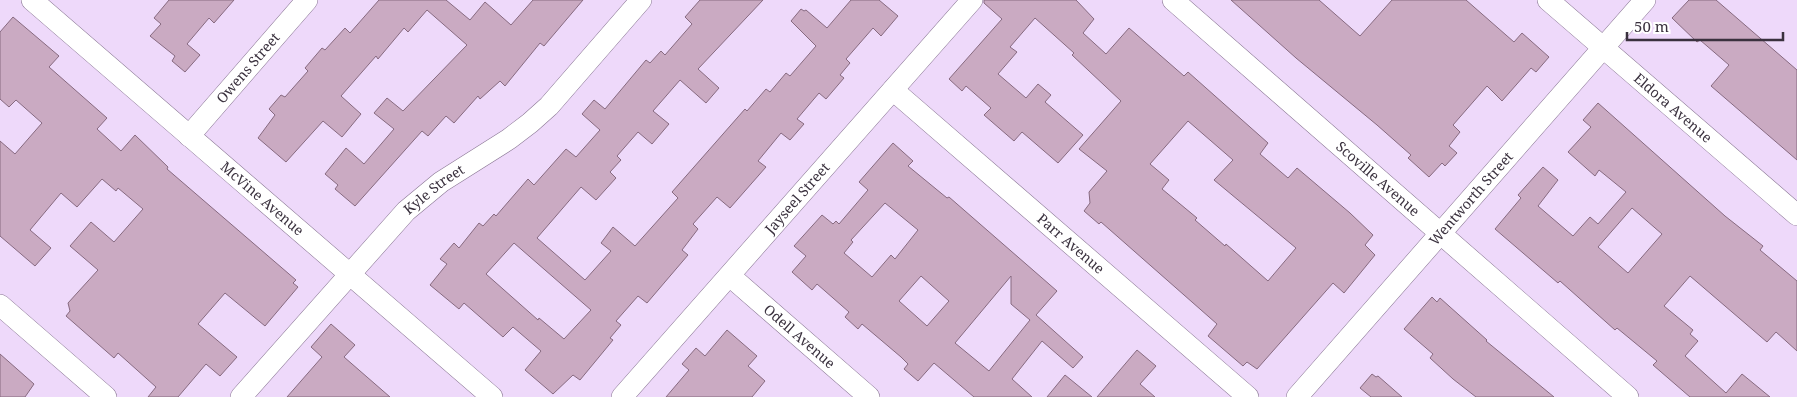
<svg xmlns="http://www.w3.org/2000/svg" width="1797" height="397" font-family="'Noto Serif',serif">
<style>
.building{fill:#caaac2;stroke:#876a80;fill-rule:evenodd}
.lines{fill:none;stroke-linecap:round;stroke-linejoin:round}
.minor-casing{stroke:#897693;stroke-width:22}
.minor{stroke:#fff;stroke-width:21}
.labels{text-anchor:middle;stroke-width:4.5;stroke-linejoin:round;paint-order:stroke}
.street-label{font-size:14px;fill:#3a313e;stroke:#fff}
</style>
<rect width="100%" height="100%" fill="#eed9fa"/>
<!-- building -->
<g class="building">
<polygon points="169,0 234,0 214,23 209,18 187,44 200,55 185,72 172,61 175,56 150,36 161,24 154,18"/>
<polygon points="379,0 446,0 470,20 485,2 511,25 533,0 583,0 544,46 540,43 505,86 500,81 480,99 478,96 454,123 446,116 428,136 422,131 355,206 335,189 338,185 325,174 346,148 364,164 394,129 374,113 387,98 403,111 467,45 427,10 408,32 404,28 378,59 376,56 341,96 361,114 342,137 323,121 286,162 258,138 275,115 269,109 281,95 285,97 308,71 305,68 322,48 325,50 345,28 350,33"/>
<path d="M700 0H763L698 69 719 88 706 103 680 80 653 111 669 124 652 144 638 132 617 156 621 160 610 172 616 178 596 200 581 187 537 238 585 280 611 251 601 243 613 227 635 246 678 198 672 192 745 109 747 111 766 89 770 92 786 73 790 76 816 46 791 21 801 9 804 11 806 10 827 28 851 0H879L898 16 881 36 873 28 846 59 850 63 840 75 844 78 826 99 819 93 797 119 804 124 790 140 781 133 758 161 766 167 730 208 717 197 693 224 698 229 682 250 688 255 647 303 638 296 616 321 621 325 610 338 613 340 580 380 573 375 553 394 525 370 541 351 513 327 503 337 464 303 459 309 430 285 447 264 440 259 454 243 459 248 479 223 483 226 494 214 496 216 528 179 534 185 566 149 576 157 600 130 582 114 594 100 605 109 646 60 650 63 661 51 665 55 692 24 685 17ZM514 243 591 310 564 339 539 318 538 320 486 274Z"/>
<path d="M984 0H1076L1094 19 1083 33 1106 54 1129 28 1184 76 1188 72 1268 143 1260 154 1288 178 1297 168 1350 213 1373 235 1365 245 1375 255 1344 293 1333 283 1257 369 1247 362 1243 366 1208 336 1217 324 1101 222 1099 224 1084 211 1090 203 1089 192 1107 171 1079 149 1121 101 1072 55 1074 53 1035 18 1010 47 1017 52 998 74 1026 98 1038 84 1051 95 1045 102 1083 135 1058 163 1022 132 1014 141 984 115 991 108 966 86 962 91 949 79 1002 19 984 3ZM1188 121 1233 160 1214 180 1296 248 1268 281 1226 244 1225 246 1195 220 1197 218 1162 189 1169 180 1150 164Z"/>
<polygon points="1231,0 1319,0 1360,36 1392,0 1466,0 1514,42 1522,33 1549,57 1536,72 1531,68 1502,101 1487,86 1453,125 1460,132 1449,146 1457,153 1445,166 1442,163 1429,177 1408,158 1411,155 1377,125 1296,58"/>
<polygon points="1689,0 1716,0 1797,70 1797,160 1711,86 1729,65 1700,40 1697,42 1672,18"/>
<polygon points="13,17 59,56 49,67 107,118 97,129 121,151 135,135 168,167 167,169 296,280 293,283 298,287 265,326 225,293 198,324 237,357 220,376 206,364 178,397 148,397 156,387 118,353 114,358 66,316 70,311 68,303 98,270 70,246 91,222 114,242 143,209 118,188 116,191 102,179 77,207 61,193 30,230 51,248 35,266 0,236 0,141 15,154 42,123 16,100 9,107 0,99 0,32"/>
<path d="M1598 103 1725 216 1763 246 1760 250 1797 281V351L1776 332 1767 342 1690 276 1664 306 1693 330 1690 334 1698 341 1685 356 1726 393 1742 374 1770 397H1690L1653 365 1657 361 1617 328 1615 330 1560 281 1558 283 1495 229 1521 198 1518 195 1543 167 1558 180 1538 206 1573 236 1590 217 1598 224 1626 192 1599 170 1595 176 1568 152 1591 127 1583 120ZM1632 208 1662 234 1628 273 1598 247Z"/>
<path d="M893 143 913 161 908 166 947 198 949 197 1057 291 1036 315 1083 357 1073 368 1042 341 1012 379 1032 397H974L934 363 918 381 904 369 908 364 901 357 862 324 858 329 845 317 849 312 817 284 812 290 792 272 806 256 794 246 822 215 833 224 836 221 839 224 868 190 859 182ZM885 203 918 230 895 259 891 255 872 277 844 253 853 242 851 240ZM921 276 949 301 927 326 899 301ZM1011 276V304L1030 320 989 371 955 343Z"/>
<polygon points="1432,297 1437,302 1440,298 1487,340 1486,341 1554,397 1476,397 1453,379 1430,358 1433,354 1404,329"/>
<polygon points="331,324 355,345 344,357 390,397 287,397 322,357 311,347"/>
<polygon points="727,330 757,356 748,366 765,381 752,397 666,397 689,370 682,364 696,348 705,356"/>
<polygon points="1137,350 1156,366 1140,384 1155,397 1097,397"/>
<polygon points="0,354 34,384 25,397 0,397"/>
<polygon points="1372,374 1376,377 1378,376 1402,397 1371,397 1360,388"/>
<polygon points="1065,375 1092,397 1047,397"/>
</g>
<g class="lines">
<!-- minor casing -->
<g class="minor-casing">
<g id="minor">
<path id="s1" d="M32 0 492 397"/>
<path id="s2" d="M1173 0 1628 397"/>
<path id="s3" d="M1548 0 1797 215"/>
<path id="s4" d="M893 90 1248 397"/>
<path id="s5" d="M189 136 307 0"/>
<path id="s6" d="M730 276 869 397"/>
<polyline points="0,305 106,397"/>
<path id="s7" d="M241 397 406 211 441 182 509 139 530 123 549 106 641 0"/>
<path id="s8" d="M622 397 972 0"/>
<path id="s9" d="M1297 397 1645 0"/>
</g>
</g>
<!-- minor -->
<use href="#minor" class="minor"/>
</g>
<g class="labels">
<!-- street labels -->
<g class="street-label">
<text dy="5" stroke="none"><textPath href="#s5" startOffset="90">Owens Street</textPath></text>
<text dy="5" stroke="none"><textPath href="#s3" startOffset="165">Eldora Avenue</textPath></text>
<text dy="5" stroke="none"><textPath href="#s2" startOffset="272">Scoville Avenue</textPath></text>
<text dy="5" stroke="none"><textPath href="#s7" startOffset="284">Kyle Street</textPath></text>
<text dy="5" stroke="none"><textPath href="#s1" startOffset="304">McVine Avenue</textPath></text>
<text dy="5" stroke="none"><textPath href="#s9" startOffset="264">Wentworth Street</textPath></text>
<text dy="5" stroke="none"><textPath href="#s8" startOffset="265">Jayseel Street</textPath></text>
<text dy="5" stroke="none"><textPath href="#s4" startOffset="235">Parr Avenue</textPath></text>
<text dy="5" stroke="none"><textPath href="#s6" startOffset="92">Odell Avenue</textPath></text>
</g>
</g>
<!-- scale -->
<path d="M1627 32v8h156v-8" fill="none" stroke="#3a313e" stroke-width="2.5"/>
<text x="1634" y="32" font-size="15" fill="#3a313e" stroke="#ffffff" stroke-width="4" paint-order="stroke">50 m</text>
</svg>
